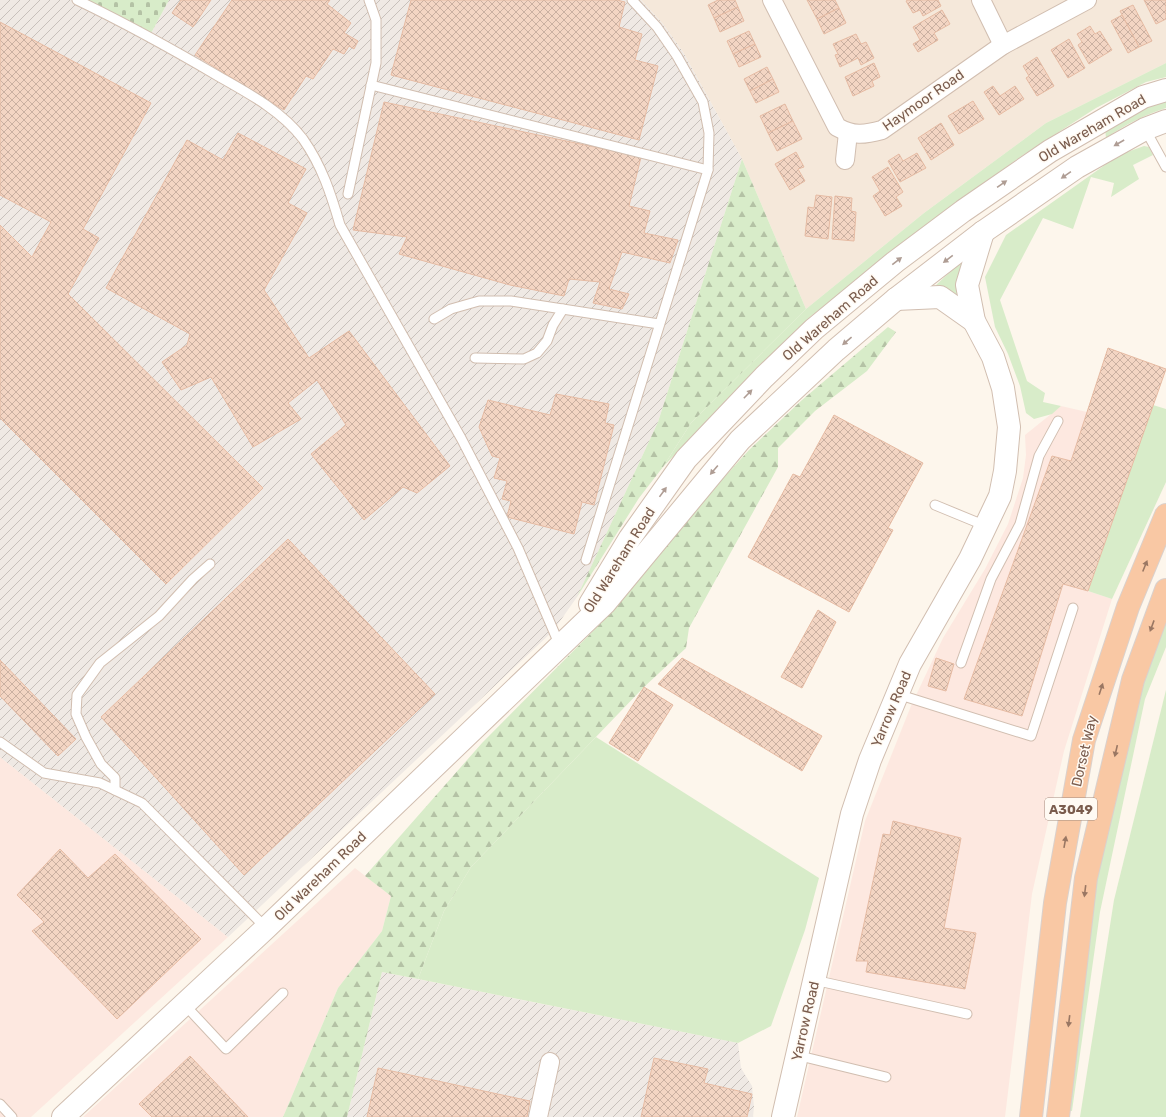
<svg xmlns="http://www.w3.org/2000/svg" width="1166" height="1117" font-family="Rubik,sans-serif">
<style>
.residential{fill:#f5e8da}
.commercial{fill:#fde8e0}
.industrial{fill:url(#industrial-furrows)}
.green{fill:#d8ecc9}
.forest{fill:url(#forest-firs)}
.cemetery{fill:url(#cemetery-stones)}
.building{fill:url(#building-cross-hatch);stroke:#e6bba3}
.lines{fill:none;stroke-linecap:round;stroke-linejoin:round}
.service-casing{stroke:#d1beb0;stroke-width:11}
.minor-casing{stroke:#d1beb0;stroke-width:20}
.tertiary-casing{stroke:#d1beb0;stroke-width:24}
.trunk-casing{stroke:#dad1cd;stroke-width:24}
.service{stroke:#fff;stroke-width:9}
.minor{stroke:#fff;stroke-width:18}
.tertiary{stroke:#fff;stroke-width:22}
.trunk{stroke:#f9c8a4;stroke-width:22}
.oneway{fill:#af9d94}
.oneway2{fill:#9a7763}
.labels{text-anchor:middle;stroke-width:3;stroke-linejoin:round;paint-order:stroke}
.shield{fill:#fffaf3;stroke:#a28b7f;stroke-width:1}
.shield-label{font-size:13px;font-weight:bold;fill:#7a5c4d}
.street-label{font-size:14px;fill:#7a5c4d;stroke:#fffaf3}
</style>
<defs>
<pattern id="industrial-furrows" width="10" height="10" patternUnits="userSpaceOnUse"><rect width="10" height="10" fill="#efe9e4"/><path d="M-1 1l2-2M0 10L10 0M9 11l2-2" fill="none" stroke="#c7c0bb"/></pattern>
<pattern id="forest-firs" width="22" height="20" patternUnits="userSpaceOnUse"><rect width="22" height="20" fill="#d8ecc9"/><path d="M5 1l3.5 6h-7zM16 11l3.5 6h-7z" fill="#b4c2a5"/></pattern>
<pattern id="cemetery-stones" width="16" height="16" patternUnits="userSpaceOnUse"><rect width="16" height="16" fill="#d8ecc9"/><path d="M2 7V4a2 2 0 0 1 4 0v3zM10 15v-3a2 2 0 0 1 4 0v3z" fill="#b4c2a5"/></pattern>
<pattern id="building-cross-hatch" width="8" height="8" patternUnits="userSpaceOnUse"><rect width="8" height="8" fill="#f3d5c3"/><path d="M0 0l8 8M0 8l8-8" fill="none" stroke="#cab0a1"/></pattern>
</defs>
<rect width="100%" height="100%" fill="#fdf6ec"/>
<!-- residential -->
<polygon class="residential" points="641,0 1166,0 1166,63 1046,123 924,213 806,309 742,159 683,52 663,24"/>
<!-- commercial -->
<g class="commercial">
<polygon points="1108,348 1166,369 1088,591 1112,599 1064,751 1032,894 1005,1117 797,1117 865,821 911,706 943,638 985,569 1008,524 1023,478 1026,455 1025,435 1061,406 1087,412"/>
<polygon points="0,757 228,937 31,1117 0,1117"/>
<polygon points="355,868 391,896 382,931 338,988 283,1117 83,1117"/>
</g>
<!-- industrial -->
<g class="industrial">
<polygon points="0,0 75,0 149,37 169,0 641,0 663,24 683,52 742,159 658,422 577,597 553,631 228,937 0,757"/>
<polygon points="382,972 738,1043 741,1068 752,1086 754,1107 753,1117 347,1117"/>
</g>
<!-- green -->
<g class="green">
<polygon points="1166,63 1166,77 1146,82 1096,108 1023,155 948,209 811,316 734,392 663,467 691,423 806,309 924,213 1046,123"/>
<path d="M1166 101V108C1144 115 1126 124 1106 138L1105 128 1143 108Z"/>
<polygon points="1144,146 1149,147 1153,155 1133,165 1139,179 1111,197 1114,183 1091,177 1073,229 1043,218 1000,300 1027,381 1045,393 1043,402 1061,406 1052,414 1034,419 1026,413 1020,386 1008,354 995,327 985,277 1006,235 1119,155"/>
<polygon points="970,253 960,299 933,288"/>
<polygon points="1153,405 1166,409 1166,482 1112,599 1088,591"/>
<polygon points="1166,590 1166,647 1145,699 1100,912 1072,1111 1058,1109 1086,878"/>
<polygon points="1166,690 1166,1117 1080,1117 1114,900"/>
<polygon points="596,737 819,878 805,930 771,1026 738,1043 418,979 444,911 471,867"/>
</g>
<!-- forest -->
<g class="forest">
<polygon points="742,159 806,309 691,423 663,467 639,498 577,597 658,422"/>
<polygon points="888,327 896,332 867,371 815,411 778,448 778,467 689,628 686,648 644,687 471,867 444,911 418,979 382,972 347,1117 283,1117 338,988 382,931 391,896 365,876 482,743 604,620 708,495 749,450 802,400"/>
</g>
<!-- cemetery -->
<polygon class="cemetery" points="75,0 169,0 149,37"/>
<!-- building -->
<g class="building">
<polygon points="181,0 211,0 193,27 172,13"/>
<polygon points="232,0 330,0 327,4 351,23 344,33 358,41 354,49 349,46 344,54 333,49 313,79 306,76 284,110 195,55"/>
<polygon points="411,0 617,0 625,2 619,27 642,34 635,60 658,66 639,140 391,75"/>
<polygon points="718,0 735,0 738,7 714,18 708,5"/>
<polygon points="807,0 835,0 839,8 817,19"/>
<polygon points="908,0 938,0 941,6 923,16 920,10 913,13 906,1"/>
<polygon points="1144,0 1166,0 1166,19 1156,24"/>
<polygon points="1133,5 1152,41 1139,47 1120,11"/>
<polygon points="738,7 744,21 720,32 714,18"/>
<polygon points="839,8 846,23 824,34 817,19"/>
<polygon points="942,10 950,24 934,33 938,40 918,52 913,44 920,40 913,27"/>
<polygon points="1122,15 1139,47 1128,53 1111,21"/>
<polygon points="0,22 151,103 83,229 99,238 68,294 263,488 166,584 0,418 0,225 32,257 51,222 0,195"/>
<polygon points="1090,26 1095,34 1100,31 1112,50 1089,64 1078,45 1082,42 1077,34"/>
<polygon points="749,31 755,44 733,54 727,41"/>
<polygon points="856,34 861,44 866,42 874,58 861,65 858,58 840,67 835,55 838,54 833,44"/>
<polygon points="1069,39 1085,68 1068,78 1051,50"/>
<polygon points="755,44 761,57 739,67 733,54"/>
<polygon points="1037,57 1054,86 1037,96 1026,78 1029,76 1023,66"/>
<polygon points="874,63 880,77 872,81 874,86 853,96 845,77"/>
<polygon points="767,67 773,79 750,91 744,79"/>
<polygon points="773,79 779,92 756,103 750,91"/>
<polygon points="993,86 1000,96 1015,86 1024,99 999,115 984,92"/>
<polygon points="973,101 984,119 959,134 948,116"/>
<polygon points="384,102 641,157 629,206 650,211 644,233 678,240 670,263 622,252 609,289 629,294 622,309 593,303 600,282 569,279 564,296 510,285 399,254 407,237 353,230"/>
<polygon points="785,104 793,121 768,133 760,116"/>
<polygon points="793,121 802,139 777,151 768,133"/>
<polygon points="941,123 954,145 931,160 918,138"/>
<polygon points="238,133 306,169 288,203 307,213 264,290 309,358 349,331 450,466 417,493 403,487 364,520 311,454 346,425 317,380 288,403 301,419 253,447 211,377 181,390 162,362 187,345 190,334 106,288 187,140 223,160"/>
<polygon points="796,152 804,167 798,169 805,181 790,190 775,164"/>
<polygon points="917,153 926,168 900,182 888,161 899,154 903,161"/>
<polygon points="888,167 903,192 896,197 902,206 885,216 873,196 880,191 872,177"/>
<polygon points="816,195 832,197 828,239 805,236 808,207 814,208"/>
<polygon points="835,196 852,198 851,211 856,212 854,241 832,239"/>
<polygon points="1108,348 1166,369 1088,591 1063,584 1022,716 964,699 1052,456 1071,461"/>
<polygon points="556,394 609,404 605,423 614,425 594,505 582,502 574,534 507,517 511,501 502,499 507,481 494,478 500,458 492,456 479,427 488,400 550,415"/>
<polygon points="834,415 923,463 888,528 893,530 849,612 748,557 793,474 800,477"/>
<polygon points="288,539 435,694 244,875 101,717"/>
<polygon points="818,610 836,622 802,688 781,677"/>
<polygon points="682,658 822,736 802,771 658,684"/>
<polygon points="936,658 954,664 946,691 928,686"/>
<polygon points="0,660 76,739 58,756 0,696"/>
<polygon points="644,687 673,705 638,761 609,743"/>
<polygon points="893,821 961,838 944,928 976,933 965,989 866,972 868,961 856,961 883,834 890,835"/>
<polygon points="60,849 88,878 115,854 201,939 117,1019 32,931 44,922 17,895"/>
<polygon points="190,1056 248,1117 152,1117 139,1104"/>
<polygon points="654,1058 708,1069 704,1083 752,1094 747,1117 641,1117"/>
<polygon points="378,1068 530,1101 527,1117 367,1117"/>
</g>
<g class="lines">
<!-- service casing -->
<g class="service-casing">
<g id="service">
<path d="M77 0C125 23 172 49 218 76 248 93 282 111 303 139 322 166 331 194 340 225L461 438 518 548 560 646"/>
<polyline points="632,0 657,27 677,56 703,102 709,133 708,170"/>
<polyline points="371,85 708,170 586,560"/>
<polyline points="1145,129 1166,167"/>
<polyline points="348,194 376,63 376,20 369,0"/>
<polyline points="434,319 451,309 479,301 511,301 659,324"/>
<polyline points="475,358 524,359 537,353 547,341 553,325 563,309"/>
<polyline points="935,505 986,526"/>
<polyline points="961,663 991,579 1020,524 1039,456 1058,421"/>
<polyline points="897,694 1031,736 1073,608"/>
<polyline points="0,742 44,773 100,783 142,803 266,928"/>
<polyline points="115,790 115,778 101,764 86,737 76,714 77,695 100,663 159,616 193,579 210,564"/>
<polyline points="814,980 967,1014"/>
<polyline points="184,1004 226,1049 283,993"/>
<polyline points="796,1055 886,1077"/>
<polyline points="0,1104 12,1117"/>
</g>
</g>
<!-- minor casing -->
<g class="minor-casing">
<g id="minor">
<path d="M772 0 837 127C853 136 864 135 882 130L1003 45 1087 0"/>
<polyline points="981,0 1003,45"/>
<polyline points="845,160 848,133"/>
<polyline points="538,1117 550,1062"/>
</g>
</g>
<!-- tertiary casing -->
<g class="tertiary-casing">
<g id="tertiary">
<polyline points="896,299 940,297 974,321"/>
<polyline points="590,604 630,538 686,459 764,377 814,329 895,262 963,211 1050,151 1143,97 1166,90"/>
<polyline points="63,1117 266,928 605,603 740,440 836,350 896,299 983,232 1077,167 1145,129 1166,121"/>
<polyline points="783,1117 852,814 870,760 910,664 970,559 1000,496 1005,471 1009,427 1003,388 993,357 974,321 967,285 983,232"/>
</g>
</g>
<!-- trunk casing -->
<g class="trunk-casing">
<g id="trunk">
<polyline points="1031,1117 1055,903 1084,740 1128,607 1166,515"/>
<polyline points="1058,1117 1086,878 1133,680 1166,590"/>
</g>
</g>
<!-- service -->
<use href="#service" class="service"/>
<!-- minor -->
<use href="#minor" class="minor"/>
<!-- tertiary -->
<use href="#tertiary" class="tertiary"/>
<!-- trunk -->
<use href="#trunk" class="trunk"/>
</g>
<!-- one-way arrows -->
<defs><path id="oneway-solid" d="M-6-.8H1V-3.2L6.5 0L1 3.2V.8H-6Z"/></defs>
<g class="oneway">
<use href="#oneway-solid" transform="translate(1119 143) rotate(150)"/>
<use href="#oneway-solid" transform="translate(1066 175) rotate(145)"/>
<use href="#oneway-solid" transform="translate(1002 184) rotate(-35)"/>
<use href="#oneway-solid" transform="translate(948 259) rotate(143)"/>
<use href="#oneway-solid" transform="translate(897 261) rotate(-38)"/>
<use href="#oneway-solid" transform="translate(847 341) rotate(140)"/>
<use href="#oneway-solid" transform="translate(748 394) rotate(-46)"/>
<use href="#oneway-solid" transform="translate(714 470) rotate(130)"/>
<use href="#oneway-solid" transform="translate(663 492) rotate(-54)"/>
</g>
<g class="oneway2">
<use href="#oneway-solid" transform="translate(1145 566) rotate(-68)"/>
<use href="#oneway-solid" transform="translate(1152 626) rotate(110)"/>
<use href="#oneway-solid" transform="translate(1101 689) rotate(-72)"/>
<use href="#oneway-solid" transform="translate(1116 751) rotate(103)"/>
<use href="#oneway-solid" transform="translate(1065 842) rotate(-80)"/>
<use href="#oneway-solid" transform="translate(1085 891) rotate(97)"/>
<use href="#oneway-solid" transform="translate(1069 1021) rotate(97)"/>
</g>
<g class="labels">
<!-- shield labels -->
<rect class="shield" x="1045" y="798" width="52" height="22" rx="3"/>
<g class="shield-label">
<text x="1071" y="814">A3049</text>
</g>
<!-- street labels -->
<g class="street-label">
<text transform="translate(923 100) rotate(-35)" y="5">Haymoor Road</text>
<text transform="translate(1092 128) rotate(-30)" y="5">Old Wareham Road</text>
<text transform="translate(830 318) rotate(-41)" y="5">Old Wareham Road</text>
<text transform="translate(619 560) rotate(-58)" y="5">Old Wareham Road</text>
<text transform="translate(891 709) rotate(-67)" y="5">Yarrow Road</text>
<text transform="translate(1084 751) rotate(-77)" y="5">Dorset Way</text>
<text transform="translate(320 876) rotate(-44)" y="5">Old Wareham Road</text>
<text transform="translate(805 1021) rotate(-77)" y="5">Yarrow Road</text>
</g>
</g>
</svg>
